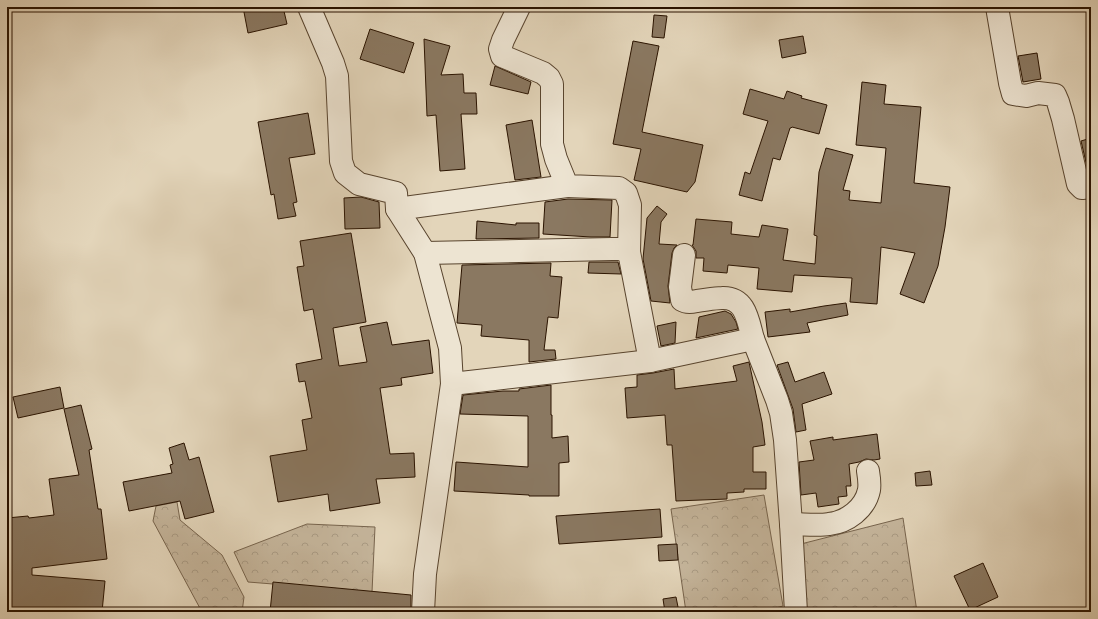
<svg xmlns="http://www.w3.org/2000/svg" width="1098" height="619" font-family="'Libre Bodoni',serif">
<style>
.forest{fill:url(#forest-crowns);stroke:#77644d}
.building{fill:#8a7861;stroke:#2a1300}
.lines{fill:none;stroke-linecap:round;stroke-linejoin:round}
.minor-casing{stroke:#58442e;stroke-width:24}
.minor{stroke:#ede4d2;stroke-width:22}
</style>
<defs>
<pattern id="forest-crowns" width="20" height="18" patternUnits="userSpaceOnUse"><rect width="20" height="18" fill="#c4b49a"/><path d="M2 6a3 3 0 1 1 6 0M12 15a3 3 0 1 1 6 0" fill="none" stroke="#a99a83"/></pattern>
</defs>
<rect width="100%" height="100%" fill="#e3d5ba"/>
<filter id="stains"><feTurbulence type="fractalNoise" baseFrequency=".005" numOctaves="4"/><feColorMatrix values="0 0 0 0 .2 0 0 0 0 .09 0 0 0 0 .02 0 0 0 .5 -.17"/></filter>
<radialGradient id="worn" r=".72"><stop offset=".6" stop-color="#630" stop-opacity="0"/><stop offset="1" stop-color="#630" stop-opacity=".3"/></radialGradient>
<!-- forest -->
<g class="forest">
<polygon points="764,495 783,606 759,612 686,612 671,509"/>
<polygon points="177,502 180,520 222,555 244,597 242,612 202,612 153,521 156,506"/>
<polygon points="903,518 917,612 796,612 793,546"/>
<polygon points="307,524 375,527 372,592 248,582 234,552"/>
</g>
<!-- building -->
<g class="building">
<polygon points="243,7 283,7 287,24 248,33"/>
<polygon points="654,15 667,16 664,38 652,37"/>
<polygon points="370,29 414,43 404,73 360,59"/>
<polygon points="803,36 806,53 782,58 779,40"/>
<polygon points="424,39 450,46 441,75 463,74 464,93 476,93 477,114 461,114 465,169 440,171 436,115 427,116"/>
<polygon points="633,41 659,46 642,132 703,145 695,182 687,192 634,180 641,149 613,144"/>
<polygon points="1037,53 1041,79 1023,82 1018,56"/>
<polygon points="495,66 531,82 528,94 490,85"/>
<polygon points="862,82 886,85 884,104 921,107 914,183 950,187 945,227 938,266 924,303 900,294 915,253 881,247 877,304 850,302 852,278 794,275 792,292 757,289 759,268 728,265 727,273 703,271 704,258 696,258 696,251 692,245 693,245 696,219 732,222 731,234 759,237 762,225 788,229 783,260 815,264 817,236 814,235 819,172 826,148 853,155 843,190 850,191 849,200 881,203 886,148 856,145"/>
<polygon points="750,89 784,99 787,91 802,96 801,98 827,105 819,134 792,127 791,128 790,128 780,160 773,158 762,201 739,195 745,172 750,174 768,121 743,114"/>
<polygon points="308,113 315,154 289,158 297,202 293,203 296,216 278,219 274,194 271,195 258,122"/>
<polygon points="532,120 541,177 515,180 506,125"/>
<polygon points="1091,138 1091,175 1089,175 1081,141"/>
<polygon points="361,197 379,202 380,228 345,229 344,198"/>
<polygon points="568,199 612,200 610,237 591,237 543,234 545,202"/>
<polygon points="657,206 667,214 661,222 659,244 677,245 674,248 672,253 668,286 670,303 651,301 643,259 647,218"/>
<polygon points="477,221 516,225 516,223 539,223 539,238 476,239"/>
<polygon points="351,233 360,287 366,322 333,328 339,366 367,362 360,327 387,322 392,345 429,340 433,373 401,378 402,385 380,388 390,454 414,453 415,477 376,479 380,503 330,511 328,494 278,502 270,456 307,450 302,420 312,418 305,381 299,382 296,364 322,359 313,309 304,311 297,267 304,266 300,241"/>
<polygon points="589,262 618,262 621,274 588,273"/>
<polygon points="551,263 550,276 562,277 558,318 548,317 544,350 555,350 556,359 529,362 529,340 481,336 482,325 457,323 462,265"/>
<polygon points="846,303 848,315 807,323 810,332 768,337 765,312 790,309 790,312 824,306"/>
<polygon points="725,311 731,314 736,322 738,329 696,338 699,317"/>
<polygon points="676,322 675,343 661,346 657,326"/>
<polygon points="749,362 762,422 765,445 753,447 753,472 766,472 766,489 744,489 744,492 727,493 727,499 676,501 672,445 667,445 665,415 627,418 625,388 637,387 637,375 653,373 674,369 675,389 737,381 733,366"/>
<polygon points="788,362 795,382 824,372 832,394 802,404 806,430 796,432 793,409 777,365"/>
<polygon points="551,385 551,415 552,415 552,438 568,436 569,462 559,463 559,496 529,496 529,495 454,491 456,462 528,467 528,416 460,414 463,395 503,391 519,391 519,389"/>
<polygon points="60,387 64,408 18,418 13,397"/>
<polygon points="81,405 92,449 89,450 98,509 101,509 107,559 32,568 32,575 105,581 102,612 7,612 7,518 28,516 29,518 54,515 49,479 79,475 64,409"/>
<polygon points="877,434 880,459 874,460 866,459 859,462 849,464 851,486 846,486 847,496 838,497 839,504 818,507 816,493 801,495 799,462 814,460 810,441 833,437 833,440"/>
<polygon points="184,443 189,460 199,457 214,512 185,519 180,501 129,511 123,482 172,473 170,465 173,464 169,448"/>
<polygon points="930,471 932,485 916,486 915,473"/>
<polygon points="660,509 662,537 559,544 556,516"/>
<polygon points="677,544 678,560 659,561 658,545"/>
<polygon points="983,563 998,597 970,610 954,576"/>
<polygon points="273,582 411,595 411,612 270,612"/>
<polygon points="676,597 679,612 665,612 663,599"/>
</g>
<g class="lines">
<!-- minor casing -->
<g class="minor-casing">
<g id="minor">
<polyline points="309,7 333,63 337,76 341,161 345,173 359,184 396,193 397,209 425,253 450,348 452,384 425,574 423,612"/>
<polyline points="519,7 503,40 500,49 502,56 543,73 549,78 552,84 552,144 556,159 567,186 619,188 626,193 630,205 629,252"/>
<polyline points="997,7 1010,83 1013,94 1026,96 1038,93 1055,95 1058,102 1063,119 1078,184 1082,188 1091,187"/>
<polyline points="397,209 567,186"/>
<polyline points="425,253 612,249 620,249 629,252 650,361"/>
<path d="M684 255 680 287 682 300C687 303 692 302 697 301 706 300 714 298 722 298 746 297 748 321 753 339"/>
<polyline points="452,384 650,361 753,339 777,400 781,413 785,440 791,524 796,612"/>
<path d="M791 524C803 524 818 526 829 524 847 522 865 509 869 490 870 484 869 477 868 471"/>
</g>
</g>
<!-- minor -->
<use href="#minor" class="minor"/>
</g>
<!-- margin -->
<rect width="1098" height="619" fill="none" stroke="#e3d5ba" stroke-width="24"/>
<rect x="8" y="8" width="1082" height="603" fill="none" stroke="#2a1300" stroke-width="2"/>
<rect x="12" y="12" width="1074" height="595" fill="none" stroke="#2a1300"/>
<rect width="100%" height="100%" filter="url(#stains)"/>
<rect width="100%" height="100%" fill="url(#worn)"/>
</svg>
